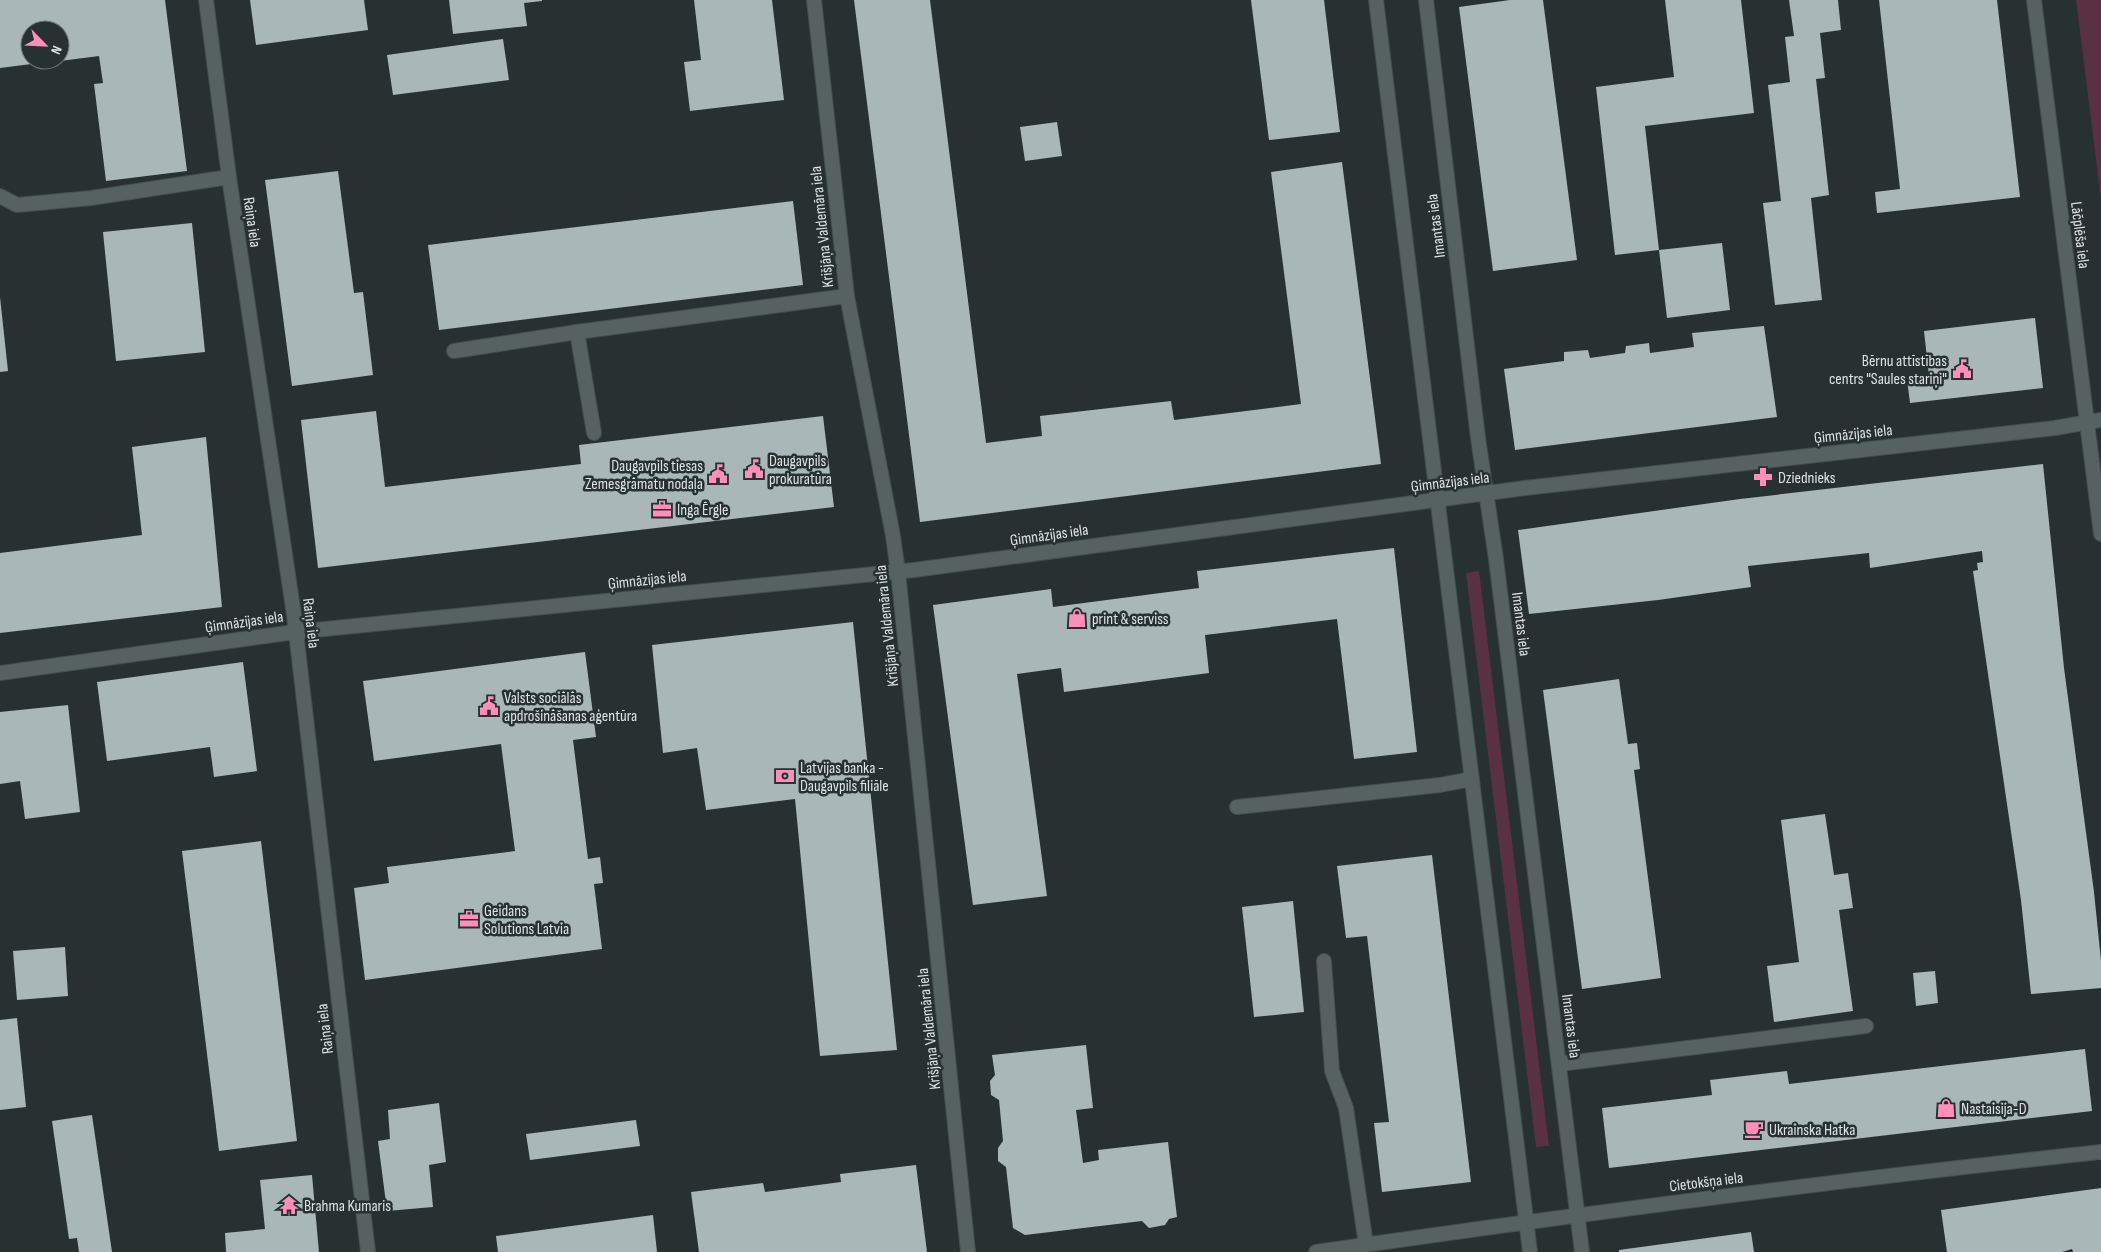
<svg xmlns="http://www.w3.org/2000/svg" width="2101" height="1252" font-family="'Sofia Sans Condensed',sans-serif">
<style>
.green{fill:#593140}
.building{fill:#aab7b8}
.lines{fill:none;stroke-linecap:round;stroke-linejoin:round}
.minor-casing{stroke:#454e4f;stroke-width:16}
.tertiary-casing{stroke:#454e4f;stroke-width:16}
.minor{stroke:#566262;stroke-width:14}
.tertiary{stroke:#566262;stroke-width:14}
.labels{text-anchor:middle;stroke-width:5;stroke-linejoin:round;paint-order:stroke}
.street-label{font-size:16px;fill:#dde3e4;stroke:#273132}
.poi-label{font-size:16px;fill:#dde3e4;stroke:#273132;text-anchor:start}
</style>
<rect width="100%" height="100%" fill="#273132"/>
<!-- green -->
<g class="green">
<polygon points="2076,0 2101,0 2101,199"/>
<polygon points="1479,571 1549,1146 1536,1147 1466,573"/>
</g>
<!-- building -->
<g class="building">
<polygon points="0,0 165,0 187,171 106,181 94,84 103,83 99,56 60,61 60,30 30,30 30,60 55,61 0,68"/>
<polygon points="250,0 364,0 368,30 256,45"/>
<polygon points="449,0 542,0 542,1 524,3 527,26 453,34"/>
<polygon points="694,0 772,0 784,100 690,111 684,62 701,60"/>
<polygon points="854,0 930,0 986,443 1042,436 1040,416 1171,401 1174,420 1301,404 1271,172 1342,162 1381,464 920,522"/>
<polygon points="1251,0 1324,0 1340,132 1269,140"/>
<polygon points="1510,0 1543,0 1577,260 1493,271 1459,7"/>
<polygon points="1665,0 1741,0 1754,113 1645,126 1659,250 1722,243 1730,310 1667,318 1659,250 1615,255 1596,87 1674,77"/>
<polygon points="1789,0 1838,0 1841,30 1820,33 1825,78 1816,79 1829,195 1811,198 1822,300 1775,305 1763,203 1781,201 1768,85 1790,82 1785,37 1794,36"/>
<polygon points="1879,0 1997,0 2020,197 1877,213 1875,192 1900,189"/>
<polygon points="503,39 509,80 393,95 387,55"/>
<polygon points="1057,122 1062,156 1025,161 1020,127"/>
<polygon points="338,171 354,293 363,292 373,375 292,386 265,180"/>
<polygon points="793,201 803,285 439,330 428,245"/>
<polygon points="192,223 205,352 116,361 103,232"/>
<polygon points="0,297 8,371 0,372"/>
<polygon points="2035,318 2043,388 1910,403 1907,379 1929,376 1924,331"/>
<polygon points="1764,326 1777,417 1515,450 1504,369 1564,361 1564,352 1588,350 1590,358 1625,353 1626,346 1649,343 1650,353 1694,347 1692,333"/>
<polygon points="376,411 385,487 581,464 579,445 823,416 834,507 318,568 301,420"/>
<polygon points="206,437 222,607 0,633 0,553 142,535 132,447"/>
<polygon points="2043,464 2064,668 2094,892 2101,961 2101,988 2031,994 2021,900 1973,571 1978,570 1977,563 1983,562 1982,551 1870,568 1869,553 1748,566 1751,587 1658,600 1529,614 1518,530 1740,499"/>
<polygon points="1394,548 1417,752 1354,759 1337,619 1205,635 1209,673 1064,692 1061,668 1017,674 1047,896 973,905 933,605 1051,589 1053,607 1199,588 1197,571"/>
<polygon points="853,622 897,1050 820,1056 795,799 706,810 697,748 663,753 652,645"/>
<polygon points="585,652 596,737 573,740 588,859 600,857 603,883 594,884 602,949 365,980 354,888 389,883 387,867 515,851 501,744 374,761 363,681"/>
<polygon points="243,662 257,771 214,777 210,747 107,761 97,682"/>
<polygon points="1619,679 1628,744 1637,743 1640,769 1634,770 1661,978 1582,989 1543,690"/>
<polygon points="68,705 80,812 25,819 20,781 0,784 0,712"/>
<polygon points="1825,814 1834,875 1848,873 1853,908 1839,910 1853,1011 1774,1022 1767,966 1799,962 1781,820"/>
<polygon points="261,841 297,1141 219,1151 182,851"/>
<polygon points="1432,855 1471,1182 1382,1192 1374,1123 1389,1122 1367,936 1346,938 1337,866"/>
<polygon points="1293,901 1304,1012 1254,1017 1242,907"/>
<polygon points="65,947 68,996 17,1000 13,951"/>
<polygon points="1935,971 1938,1003 1916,1006 1913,973"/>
<polygon points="17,1018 26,1107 0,1110 0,1020"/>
<polygon points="1086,1045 1093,1108 1076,1110 1083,1163 1099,1160 1098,1150 1168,1142 1177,1217 1169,1219 1165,1225 1149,1228 1142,1221 1025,1235 1013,1228 1006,1167 998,1161 998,1148 1003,1141 999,1100 991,1095 990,1081 995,1075 992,1055"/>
<polygon points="2085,1049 2092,1111 1609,1168 1602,1108 1712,1095 1710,1080 1787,1071 1789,1084"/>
<polygon points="439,1103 446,1162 429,1165 433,1207 387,1211 378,1141 390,1139 388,1110"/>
<polygon points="92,1115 112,1252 79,1252 77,1238 69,1239 52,1121"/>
<polygon points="636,1120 640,1146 530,1160 526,1134"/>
<polygon points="916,1165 927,1252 699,1252 691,1192 763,1183 765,1192 841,1182 840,1174"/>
<polygon points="312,1175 319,1252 226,1252 225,1233 265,1229 260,1180"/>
<polygon points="2101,1188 2101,1252 2073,1252 2072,1249 2062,1252 1947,1252 1941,1210"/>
<polygon points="653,1215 657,1252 498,1252 496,1236"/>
<polygon points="1751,1232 1754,1252 1619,1252 1619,1250"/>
</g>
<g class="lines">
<!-- minor casing -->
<g class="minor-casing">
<g id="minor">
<polyline points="206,0 229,177 294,615 368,1252"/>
<polyline points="814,0 847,296 893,536 898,572 968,1252"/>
<polyline points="2034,0 2101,534"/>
<polyline points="0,196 17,205 91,198 229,177"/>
<polyline points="577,332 594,433"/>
<polyline points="454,351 577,332 847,296"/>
<polyline points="0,673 295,632 914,570 1525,488 2055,428 2101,420"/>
<polyline points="1237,807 1440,785 1472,779"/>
<polyline points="1324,961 1332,1071 1346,1108 1366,1245"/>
<polyline points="1559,1064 1866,1026"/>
<path d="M1316 1252C1577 1214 1839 1180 2101 1152"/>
</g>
</g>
<!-- tertiary casing -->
<g class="tertiary-casing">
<g id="tertiary">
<polyline points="1376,0 1530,1252"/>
<polyline points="1426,0 1478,438 1496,559 1582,1252"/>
</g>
</g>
<!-- minor -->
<use href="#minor" class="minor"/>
<!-- tertiary -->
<use href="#tertiary" class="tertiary"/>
</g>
<!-- icons -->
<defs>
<g id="civic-bare" transform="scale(1.5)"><path d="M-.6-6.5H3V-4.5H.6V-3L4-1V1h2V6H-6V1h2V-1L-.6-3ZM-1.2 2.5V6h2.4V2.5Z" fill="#ff8eba" stroke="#273132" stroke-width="2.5" paint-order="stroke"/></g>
<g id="pharmacy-bare" transform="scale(1.5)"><path d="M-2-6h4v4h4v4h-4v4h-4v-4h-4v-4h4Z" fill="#ff8eba" stroke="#273132" stroke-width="2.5" paint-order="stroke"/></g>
<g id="office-bare" transform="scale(1.5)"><path d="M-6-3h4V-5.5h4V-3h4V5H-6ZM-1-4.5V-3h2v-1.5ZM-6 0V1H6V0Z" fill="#ff8eba" stroke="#273132" stroke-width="2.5" paint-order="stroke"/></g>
<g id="shop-bare" transform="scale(1.5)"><path d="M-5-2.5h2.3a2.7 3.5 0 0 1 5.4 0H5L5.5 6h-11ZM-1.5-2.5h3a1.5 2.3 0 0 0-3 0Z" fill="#ff8eba" stroke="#273132" stroke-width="2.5" paint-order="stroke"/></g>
<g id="bank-bare" transform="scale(1.5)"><path d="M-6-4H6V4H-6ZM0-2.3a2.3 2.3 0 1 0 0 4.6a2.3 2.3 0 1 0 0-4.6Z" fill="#ff8eba" stroke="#273132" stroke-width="2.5" paint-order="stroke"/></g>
<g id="cafe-bare" transform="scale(1.5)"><path d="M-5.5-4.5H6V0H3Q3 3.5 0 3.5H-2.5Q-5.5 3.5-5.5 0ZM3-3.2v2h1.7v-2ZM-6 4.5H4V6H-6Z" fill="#ff8eba" stroke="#273132" stroke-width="2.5" paint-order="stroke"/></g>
<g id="temple-bare" transform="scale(1.5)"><path d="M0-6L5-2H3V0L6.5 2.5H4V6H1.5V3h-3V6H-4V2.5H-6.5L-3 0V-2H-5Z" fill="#ff8eba" stroke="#273132" stroke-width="2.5" paint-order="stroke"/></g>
</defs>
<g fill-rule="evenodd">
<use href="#civic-bare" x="1962" y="369"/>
<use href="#civic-bare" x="754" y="469"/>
<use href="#civic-bare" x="718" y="474"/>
<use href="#pharmacy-bare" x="1763" y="477"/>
<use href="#office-bare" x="662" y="509"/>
<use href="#shop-bare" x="1077" y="618"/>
<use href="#civic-bare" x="489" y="706"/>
<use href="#bank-bare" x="785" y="776"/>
<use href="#office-bare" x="469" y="919"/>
<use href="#shop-bare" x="1946" y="1108"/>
<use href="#cafe-bare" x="1754" y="1129"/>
<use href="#temple-bare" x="289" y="1205"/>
</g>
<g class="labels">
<!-- street labels -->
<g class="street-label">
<text transform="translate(253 222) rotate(82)" y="6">Raiņa iela</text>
<text transform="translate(1435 226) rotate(-97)" y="6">Imantas iela</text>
<text transform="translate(821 227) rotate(-96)" y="6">Krišjāņa Valdemāra iela</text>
<text transform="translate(2081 235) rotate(83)" y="6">Lāčplēša iela</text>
<text transform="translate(1853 433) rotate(-6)" y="6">Ģimnāzijas iela</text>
<text transform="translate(1450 481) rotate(-7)" y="6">Ģimnāzijas iela</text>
<text transform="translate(1049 534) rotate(-8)" y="6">Ģimnāzijas iela</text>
<text transform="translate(647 579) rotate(-6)" y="6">Ģimnāzijas iela</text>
<text transform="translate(244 621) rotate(-8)" y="6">Ģimnāzijas iela</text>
<text transform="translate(312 623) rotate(83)" y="6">Raiņa iela</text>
<text transform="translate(1522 624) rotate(83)" y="6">Imantas iela</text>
<text transform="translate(886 626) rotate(-96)" y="6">Krišjāņa Valdemāra iela</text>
<text transform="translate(1572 1026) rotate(83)" y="6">Imantas iela</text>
<text transform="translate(324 1029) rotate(-97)" y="6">Raiņa iela</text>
<text transform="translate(928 1029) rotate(-96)" y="6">Krišjāņa Valdemāra iela</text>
<text transform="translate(1706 1181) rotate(-7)" y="6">Cietokšņa iela</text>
</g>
<!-- poi labels -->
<g class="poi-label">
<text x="1947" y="366" text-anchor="end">Bērnu attīstības<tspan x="1947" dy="18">centrs "Saules stariņi"</tspan></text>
<text x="769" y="466">Daugavpils<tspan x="769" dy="18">prokuratūra</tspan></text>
<text x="703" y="471" text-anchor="end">Daugavpils tiesas<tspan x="703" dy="18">Zemesgrāmatu nodaļa</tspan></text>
<text x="1778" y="483">Dziednieks</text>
<text x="677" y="515">Inga Ērgle</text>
<text x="1092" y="624">print &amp; serviss</text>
<text x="504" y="703">Valsts sociālās<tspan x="504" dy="18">apdrošināšanas aģentūra</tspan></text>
<text x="800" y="773">Latvijas banka -<tspan x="800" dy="18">Daugavpils filiāle</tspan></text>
<text x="484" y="916">Geidans<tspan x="484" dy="18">Solutions Latvia</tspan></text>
<text x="1961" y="1114">Nastaisija-D</text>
<text x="1769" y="1135">Ukrainska Hatka</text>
<text x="304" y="1211">Brahma Kumaris</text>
</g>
</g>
<!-- north arrow -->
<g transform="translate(45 45) rotate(114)"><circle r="24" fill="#273132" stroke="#707879"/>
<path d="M0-4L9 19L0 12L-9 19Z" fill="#ff8eba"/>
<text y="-8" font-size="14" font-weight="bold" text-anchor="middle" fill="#dde3e4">N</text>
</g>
</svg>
